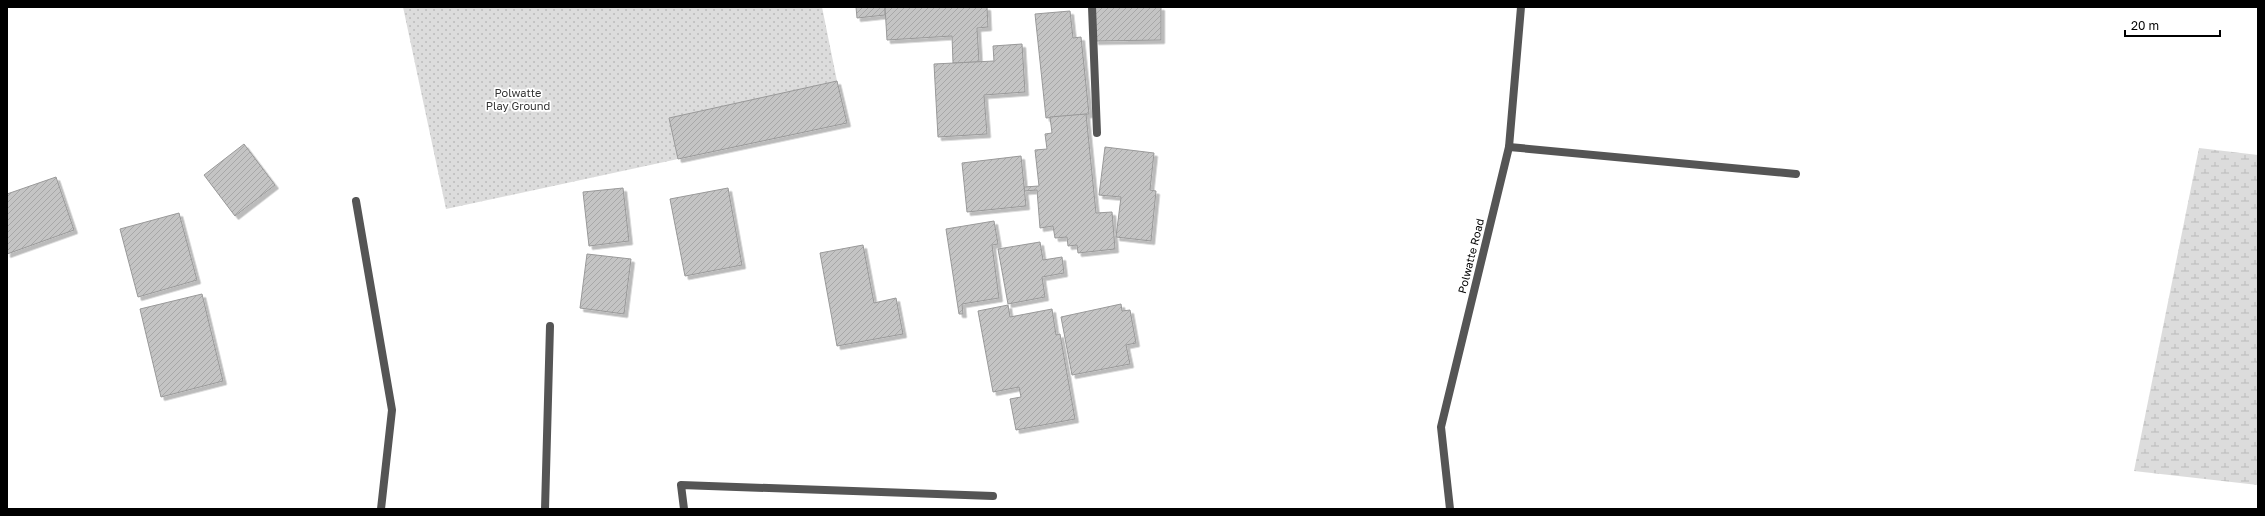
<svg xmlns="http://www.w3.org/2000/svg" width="2265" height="516" font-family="'Golos Text',sans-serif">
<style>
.wetland{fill:url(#wetland-marsh)}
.park{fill:url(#park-dots)}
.building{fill:url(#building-hatch);stroke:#999;filter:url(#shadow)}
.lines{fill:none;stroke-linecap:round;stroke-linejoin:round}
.minor{stroke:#555;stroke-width:8}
.tertiary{stroke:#555;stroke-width:8}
.labels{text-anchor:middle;stroke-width:3.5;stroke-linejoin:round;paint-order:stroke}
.park-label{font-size:11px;fill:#333;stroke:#fff}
.street-label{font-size:11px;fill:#000;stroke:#fff}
</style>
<defs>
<pattern id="wetland-marsh" width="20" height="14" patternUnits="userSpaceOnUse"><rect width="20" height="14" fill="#dcdcdc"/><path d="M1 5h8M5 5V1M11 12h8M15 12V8" fill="none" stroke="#bbb"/></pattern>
<pattern id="park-dots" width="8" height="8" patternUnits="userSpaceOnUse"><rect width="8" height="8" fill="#dcdcdc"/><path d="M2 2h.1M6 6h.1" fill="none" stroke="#bbb" stroke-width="1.8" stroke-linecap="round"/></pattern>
<pattern id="building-hatch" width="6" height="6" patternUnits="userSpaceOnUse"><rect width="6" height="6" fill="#c4c4c4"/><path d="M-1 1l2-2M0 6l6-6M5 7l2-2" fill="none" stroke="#a7a7a7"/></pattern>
<filter id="shadow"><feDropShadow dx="3.5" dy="3.5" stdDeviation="0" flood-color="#0004"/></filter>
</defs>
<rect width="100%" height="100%" fill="#fff"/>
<!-- wetland -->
<polygon class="wetland" points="2199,148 2258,155 2258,485 2134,471"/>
<!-- park -->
<polygon class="park" points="403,7 822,7 837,81 669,118 678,159 446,209"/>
<!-- building -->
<g class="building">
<polygon points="856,7 885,7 885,15 857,18"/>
<polygon points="885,7 987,7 988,27 977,28 979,62 953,63 952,36 887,40"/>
<polygon points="1095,7 1161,7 1161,40 1095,41"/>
<polygon points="1070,11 1073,38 1081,37 1089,114 1046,118 1035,14"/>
<polygon points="1022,44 1025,92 984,95 987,134 938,137 934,64 994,61 993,46"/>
<polygon points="837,81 847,123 678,159 669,118"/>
<polygon points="1086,114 1096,213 1112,212 1115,249 1078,253 1077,245 1068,246 1067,237 1055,238 1053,226 1040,228 1037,190 1024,191 1024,187 1039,186 1035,150 1047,149 1045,134 1052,133 1050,117"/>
<polygon points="244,144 275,185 235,216 204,175"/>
<polygon points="1105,147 1154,153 1150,190 1156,191 1151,241 1116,237 1121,197 1099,195"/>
<polygon points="1021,156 1026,206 967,212 962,163"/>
<polygon points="56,177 74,230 7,254 7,194"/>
<polygon points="623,188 629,241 589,246 583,192"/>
<polygon points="728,188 742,265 685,276 670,199"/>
<polygon points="179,213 197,280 138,297 120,229"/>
<polygon points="994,221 998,244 992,245 999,298 962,304 963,314 959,314 946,229"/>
<polygon points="1040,242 1043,260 1062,257 1064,273 1042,277 1045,297 1008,304 998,249"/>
<polygon points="863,245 874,303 896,298 903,334 837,346 820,253"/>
<polygon points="587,254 631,259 624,314 580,308"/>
<polygon points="202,294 223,381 161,397 140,309"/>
<polygon points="1121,304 1122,311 1130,310 1136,343 1126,345 1130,364 1072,375 1061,317"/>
<polygon points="1008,305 1010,317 1052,309 1056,335 1060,334 1075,419 1016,430 1010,399 1021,397 1019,387 993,392 978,311"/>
</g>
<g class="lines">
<!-- minor -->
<g class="minor">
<polyline points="1092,7 1097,133"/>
<polyline points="1509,147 1796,174"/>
<polyline points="356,201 392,410 381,509"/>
<polyline points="545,509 550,326"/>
<polyline points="684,509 681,485 993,496"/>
</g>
<!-- tertiary -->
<polyline class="tertiary" points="1450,509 1441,427 1509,147 1521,7"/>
</g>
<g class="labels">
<!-- park labels -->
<g class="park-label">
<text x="518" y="97">Polwatte<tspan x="518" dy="13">Play Ground</tspan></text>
</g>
<!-- street labels -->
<g class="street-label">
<text transform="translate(1471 256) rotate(-76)" y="4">Polwatte Road</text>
</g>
</g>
<!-- border -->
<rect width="2265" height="516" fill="none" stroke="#000000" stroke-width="16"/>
<!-- scale -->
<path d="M2125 30v6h95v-6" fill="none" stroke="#000000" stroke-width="2"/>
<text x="2131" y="30" font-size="12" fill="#000000" stroke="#ffffff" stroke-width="3" paint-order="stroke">20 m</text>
</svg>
